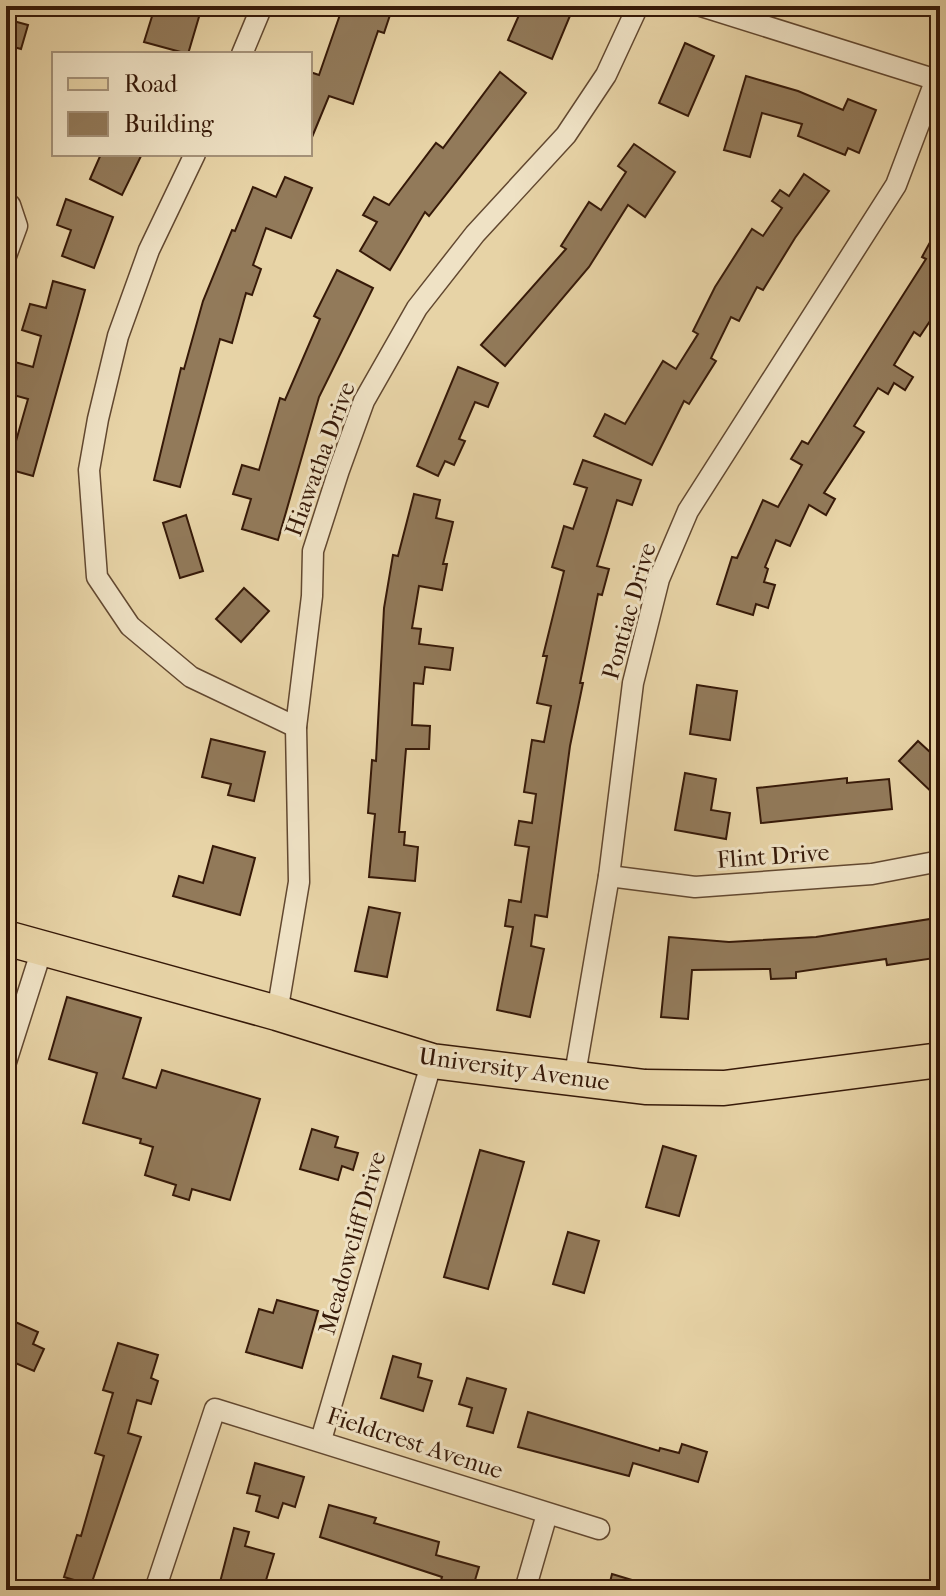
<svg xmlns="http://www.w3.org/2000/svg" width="946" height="1596" font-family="'IM FELL French Canon',serif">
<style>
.building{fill:#927a5a;stroke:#361908;stroke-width:2}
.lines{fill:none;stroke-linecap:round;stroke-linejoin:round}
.street-casing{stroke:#624830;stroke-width:23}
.primary-casing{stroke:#361908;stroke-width:37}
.street{stroke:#efe2c5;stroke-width:20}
.primary{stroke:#e7d3a6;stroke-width:34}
.labels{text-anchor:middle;stroke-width:6;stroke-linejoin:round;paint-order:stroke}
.street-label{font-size:24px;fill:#361908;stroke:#efe2c5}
</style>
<rect width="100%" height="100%" fill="#e7d3a6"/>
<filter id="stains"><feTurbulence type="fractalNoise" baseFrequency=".0025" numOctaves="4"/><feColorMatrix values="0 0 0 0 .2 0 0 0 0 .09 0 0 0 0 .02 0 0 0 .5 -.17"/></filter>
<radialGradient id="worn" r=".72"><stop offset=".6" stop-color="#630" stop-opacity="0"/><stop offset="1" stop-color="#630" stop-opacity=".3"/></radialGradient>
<!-- building -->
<g class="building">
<polygon points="171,6 201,10 188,54 144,42 154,10 169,14"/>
<polygon points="343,6 393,6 384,33 378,31 353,104 329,96 310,142 310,72 319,75"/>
<polygon points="523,6 561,6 572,11 552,59 508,40"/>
<polygon points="6,19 28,25 21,49 6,45"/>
<polygon points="685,43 714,56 688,116 659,103"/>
<polygon points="500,72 526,93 429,216 425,212 390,270 360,251 377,222 363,215 374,197 389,205 436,143 443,148"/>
<polygon points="746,76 798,91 843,110 848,99 876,110 859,153 848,148 845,155 798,136 802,124 762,113 750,157 724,150"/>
<polygon points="634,144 675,172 645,217 628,205 589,267 505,366 481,345 566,249 561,246 589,202 601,210 626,172 618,166"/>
<polygon points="101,154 142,154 122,195 90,179"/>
<polygon points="804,174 829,191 795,238 763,290 757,287 739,321 731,317 711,358 716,361 689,404 684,401 652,465 594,436 605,414 625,424 663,361 676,369 698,334 693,331 715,287 752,229 763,236 782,208 772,201 780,190 789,196"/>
<polygon points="285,177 312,188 291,238 266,228 253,265 261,269 252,295 246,293 232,343 220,339 180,487 154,480 181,368 184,369 203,301 232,230 235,231 253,187 276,197"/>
<polygon points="66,199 113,217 94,268 62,256 71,230 57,225"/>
<polygon points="940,224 940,288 932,300 940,306 920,336 914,332 894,365 913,377 905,390 894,383 888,394 878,388 854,426 864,432 824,493 835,499 826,515 809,505 790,546 776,540 765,567 768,569 764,582 775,585 768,608 756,604 753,615 717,604 732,557 737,558 763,500 778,507 802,465 791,459 802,441 808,444 926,259 922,257"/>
<polygon points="337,270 373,288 319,397 278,540 242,529 251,499 233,494 242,465 259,470 280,398 285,400 320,319 314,316"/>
<polygon points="53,281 85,290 33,476 8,469 28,399 6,393 6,380 11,361 33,367 41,336 22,330 30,304 46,308"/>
<polygon points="458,367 498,383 488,407 475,402 459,439 465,441 454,465 445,461 438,476 417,466"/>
<polygon points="583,460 641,480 632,505 617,500 597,566 609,569 602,595 598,594 580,683 583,683 570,746 547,917 535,915 531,946 544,949 530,1017 497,1010 513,927 505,926 509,900 521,902 527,860 529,847 515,845 519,821 532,823 536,794 524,792 532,740 544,742 551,706 537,703 547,656 543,656 564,571 552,567 564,526 573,529 587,488 574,484"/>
<polygon points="414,494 440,500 436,518 453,522 443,564 447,564 442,590 419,586 412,628 421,629 419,644 453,648 450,670 425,667 423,684 414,683 412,725 430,726 429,749 406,749 399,832 405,832 404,845 418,847 415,881 369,877 375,814 368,813 372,760 376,761 384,608 393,555 398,556"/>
<polygon points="186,515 203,571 180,578 163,523"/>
<polygon points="244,588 269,611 241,642 216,619"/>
<polygon points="697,685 737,691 730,740 690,734"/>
<polygon points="211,739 265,752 254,801 228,795 231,784 202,777"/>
<polygon points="918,741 930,752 940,741 940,800 899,761"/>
<polygon points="685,773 716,779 711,810 730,813 726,839 675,830"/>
<polygon points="847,778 847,783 889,779 892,809 761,823 757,788"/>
<polygon points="213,846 255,858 240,915 173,896 179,876 203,883"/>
<polygon points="369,907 400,913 387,977 355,971"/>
<polygon points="930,919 935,958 887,965 886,959 796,972 796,978 771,979 770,969 692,970 688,1019 661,1017 669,937 729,942 816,937"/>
<polygon points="67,997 141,1018 123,1078 156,1088 162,1070 260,1099 230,1200 192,1189 189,1200 173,1195 176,1185 145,1175 153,1147 140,1143 141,1139 83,1123 97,1073 49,1059"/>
<polygon points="312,1129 338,1137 335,1147 358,1153 353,1170 342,1166 338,1180 300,1169"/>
<polygon points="663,1146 696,1156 679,1216 646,1207"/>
<polygon points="480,1150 524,1162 488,1289 444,1277"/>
<polygon points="568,1232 599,1241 584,1293 553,1284"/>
<polygon points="277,1300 318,1311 302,1368 246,1352 259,1309 273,1313"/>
<polygon points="13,1321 38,1332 33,1344 44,1349 34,1371 6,1359 6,1337"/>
<polygon points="118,1343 158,1355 151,1378 158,1381 151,1404 137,1400 128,1433 141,1437 91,1585 64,1577 77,1535 81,1536 104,1456 95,1453 113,1393 103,1390"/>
<polygon points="393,1356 421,1364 418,1377 432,1381 423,1411 381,1398"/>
<polygon points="467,1378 506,1389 493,1433 467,1426 472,1408 459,1404"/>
<polygon points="528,1412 659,1451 660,1448 679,1453 682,1444 707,1452 698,1482 633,1463 629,1476 518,1447"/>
<polygon points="255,1463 304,1477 295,1507 283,1503 278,1518 256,1511 260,1496 247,1493"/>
<polygon points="329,1505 376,1518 374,1523 439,1542 436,1555 479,1567 472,1590 438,1590 442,1577 320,1537"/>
<polygon points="234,1528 249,1532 245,1546 274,1554 263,1590 218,1590"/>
<polygon points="612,1574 652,1586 652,1590 608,1590"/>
</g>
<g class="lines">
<!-- street casing -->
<g class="street-casing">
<g id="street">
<polyline points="701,6 940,81"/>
<polyline points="242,54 262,6"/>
<polyline points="195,154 149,250 118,336 98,419 89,470 97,577 130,626 191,677 296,727"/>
<polyline points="6,203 10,205 17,226 6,256"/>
<polyline points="609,876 695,887 872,874 940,861"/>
<polyline points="277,1013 299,882 296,727 312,596 313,551 339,470 364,401 417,308 475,234 566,135 606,75 638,6"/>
<polyline points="6,1062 42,949"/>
<polyline points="574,1080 609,876 633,683 659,579 688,511 896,185 936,79"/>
<polyline points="321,1440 432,1061"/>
<polyline points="155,1590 215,1409 599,1529"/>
<polyline points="525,1590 547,1514"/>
</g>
</g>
<!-- primary casing -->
<g class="primary-casing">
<polyline id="primary" points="6,938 277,1013 432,1061 645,1087 724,1088 940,1060"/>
</g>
<!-- street -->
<use href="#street" class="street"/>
<!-- primary -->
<use href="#primary" class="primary"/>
</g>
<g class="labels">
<!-- street labels -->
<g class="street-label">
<text transform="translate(320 459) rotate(-70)" y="8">Hiawatha Drive</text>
<text transform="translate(629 611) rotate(-74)" y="8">Pontiac Drive</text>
<text transform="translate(773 856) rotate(-4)" y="8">Flint Drive</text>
<text transform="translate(514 1069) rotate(8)" y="8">University Avenue</text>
<text transform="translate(352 1243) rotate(-74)" y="8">Meadowcliff Drive</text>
<text transform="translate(415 1443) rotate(18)" y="8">Fieldcrest Avenue</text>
</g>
</g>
<!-- margin -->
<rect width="946" height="1596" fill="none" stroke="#e7d3a6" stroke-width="32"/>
<rect x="8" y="8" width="930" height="1580" fill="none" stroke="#361908" stroke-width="4"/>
<rect x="16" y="16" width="914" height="1564" fill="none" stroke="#361908" stroke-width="2"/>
<!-- legend -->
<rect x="52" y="52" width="260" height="104" fill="#efe2c5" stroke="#a59279" stroke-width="2"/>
<rect x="68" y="78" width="40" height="12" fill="#e7d3a6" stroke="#a59279" stroke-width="2"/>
<text x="124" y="92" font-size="24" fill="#361908">Road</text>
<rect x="68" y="112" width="40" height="24" fill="#927a5a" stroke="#a59279" stroke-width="2"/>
<text x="124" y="132" font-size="24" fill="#361908">Building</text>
<rect width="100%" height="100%" filter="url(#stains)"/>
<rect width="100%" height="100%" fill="url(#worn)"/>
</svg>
